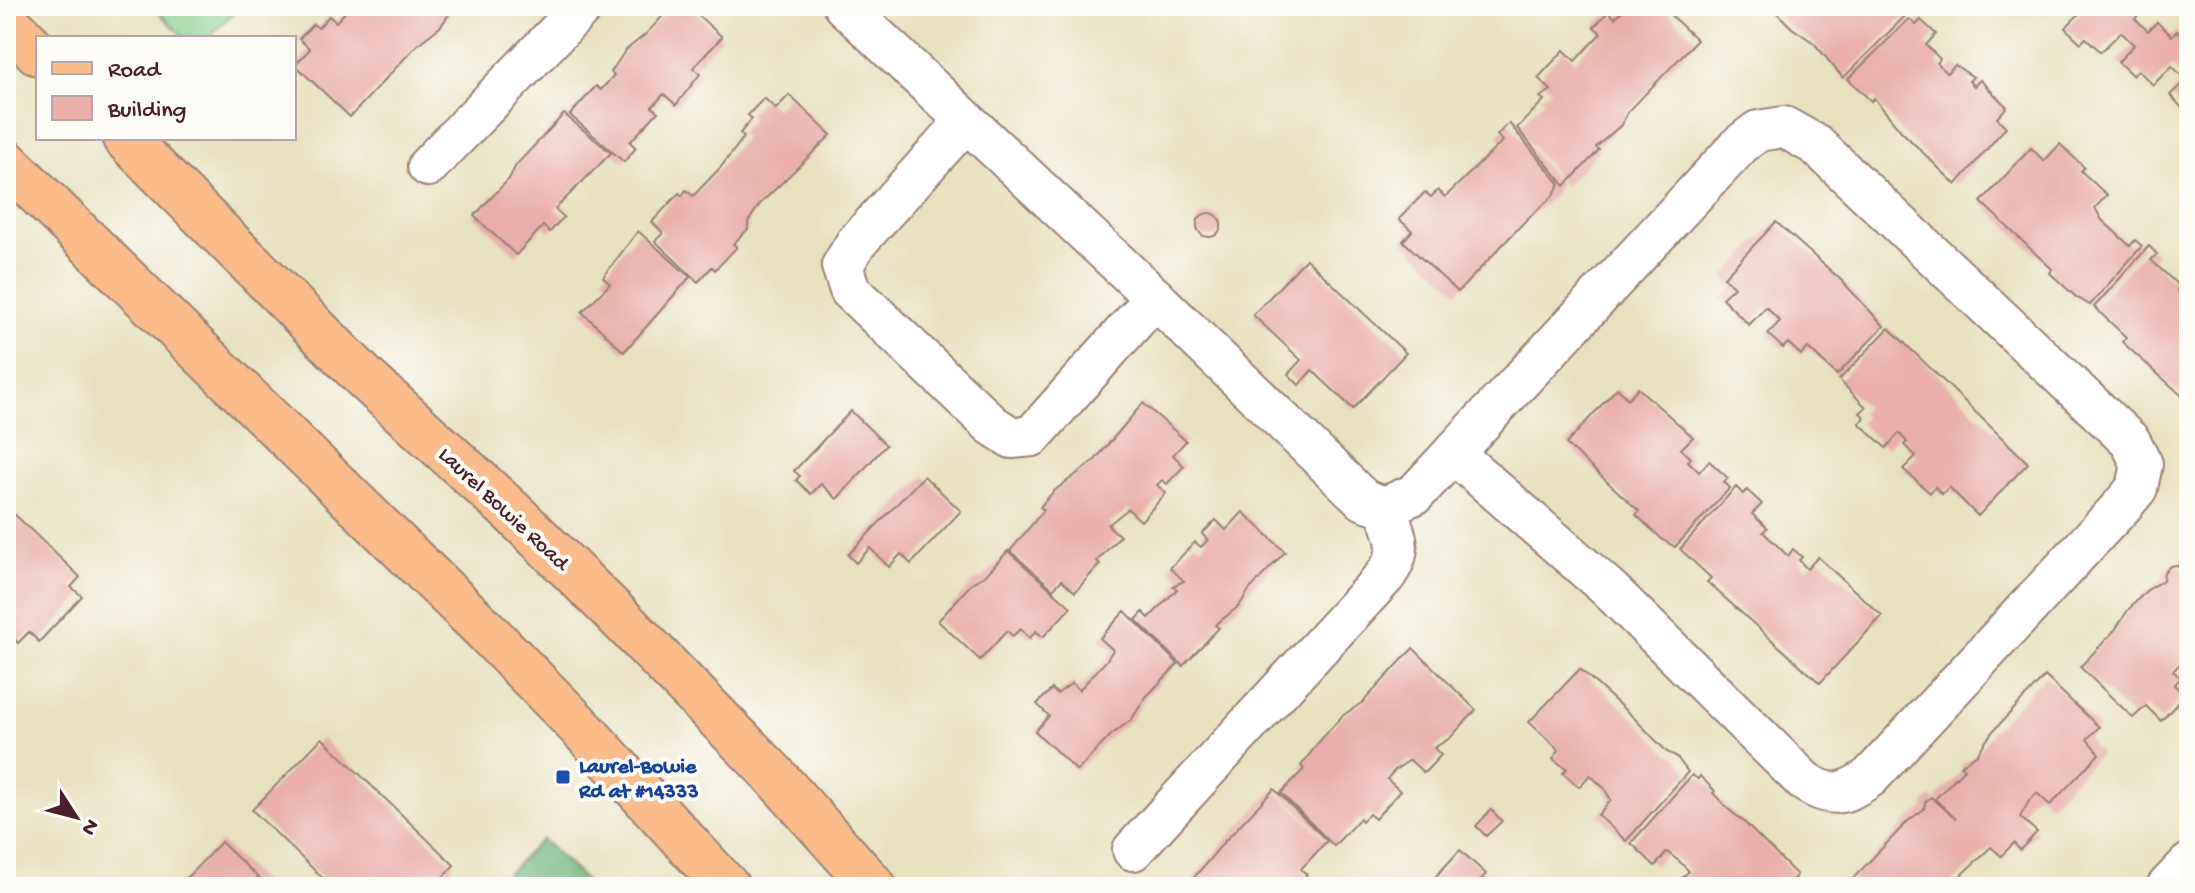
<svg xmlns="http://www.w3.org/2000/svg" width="2195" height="893" font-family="'Gochi Hand',sans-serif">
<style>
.green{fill:#86d08d;stroke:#68785c;stroke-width:2}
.forest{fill:#6cb278;stroke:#5b6852;stroke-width:2}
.building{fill:#e9afa8}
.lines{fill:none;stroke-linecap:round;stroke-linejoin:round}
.street-casing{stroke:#998074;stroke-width:44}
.primary-casing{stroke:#998074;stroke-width:48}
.street{stroke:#fff;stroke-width:40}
.primary{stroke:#f9bc8a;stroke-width:44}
.transit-dot{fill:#1a4fb4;stroke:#fdfcf7;stroke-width:3}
.labels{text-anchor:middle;stroke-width:8;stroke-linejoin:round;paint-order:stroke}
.street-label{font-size:22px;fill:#4a1f2b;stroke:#fdfcf7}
.transit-label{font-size:22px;font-weight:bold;fill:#164399;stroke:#fdfcf7;text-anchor:start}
</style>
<rect width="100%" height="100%" fill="#fdfcf7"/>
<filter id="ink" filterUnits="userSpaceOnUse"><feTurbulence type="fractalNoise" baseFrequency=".0125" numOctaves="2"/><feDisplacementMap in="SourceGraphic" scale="16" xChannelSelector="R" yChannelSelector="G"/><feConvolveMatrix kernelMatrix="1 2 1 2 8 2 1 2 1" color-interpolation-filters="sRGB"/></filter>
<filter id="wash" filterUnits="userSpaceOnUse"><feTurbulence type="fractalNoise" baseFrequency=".006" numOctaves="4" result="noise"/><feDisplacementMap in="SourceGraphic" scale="32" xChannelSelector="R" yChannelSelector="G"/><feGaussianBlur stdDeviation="1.8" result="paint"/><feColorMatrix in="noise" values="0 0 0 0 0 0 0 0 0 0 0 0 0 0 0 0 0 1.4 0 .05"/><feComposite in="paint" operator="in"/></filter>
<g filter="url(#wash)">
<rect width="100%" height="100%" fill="#e8e1be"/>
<!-- green -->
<polygon class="green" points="151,6 240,6 208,38 185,38"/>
<!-- forest -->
<polygon class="forest" points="542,839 592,887 494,887"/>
<g id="blocks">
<!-- building -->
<g class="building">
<polygon points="351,6 455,6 440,27 418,44 350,117 295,65 310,49 299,39 313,24 318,28 329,16 336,22"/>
<polygon points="672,6 688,6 722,37 693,68 700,74 676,105 664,94 652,107 658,112 630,142 636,148 624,162 570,115 596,86 601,90 614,75 611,72 625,51 647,33"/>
<polygon points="1627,6 1661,6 1697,40 1628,112 1621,125 1596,147 1599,150 1565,186 1517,128 1544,100 1540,97 1551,90 1538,78 1564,50 1575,61 1601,33 1594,27 1608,12 1615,18"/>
<polygon points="1770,6 1883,6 1893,15 1898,10 1904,17 1843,78 1814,43 1792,28"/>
<polygon points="2087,6 2135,6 2141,12 2135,19 2148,31 2157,22 2172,36 2177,31 2189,43 2187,52 2189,54 2189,106 2185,111 2170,95 2186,80 2172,66 2153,85 2138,70 2133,76 2118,62 2134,45 2121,32 2101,52 2086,38 2081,43 2065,28"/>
<polygon points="1909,19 1916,25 1921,20 1936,34 1926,45 1940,59 1937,63 1947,73 1955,65 1973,77 1969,81 1974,86 1980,80 2007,107 1997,118 2006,127 1956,185 1901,131 1874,98 1871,101 1848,79"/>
<polygon points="789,95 831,135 760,204 748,222 748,229 733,244 737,247 715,270 712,267 698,282 655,241 663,233 652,222 679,193 682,196 686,190 693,196 720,168 744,137 740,133 752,119 748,115 764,98 776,109"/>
<polygon points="564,114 611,153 555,209 564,217 558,223 550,232 543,226 516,255 474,216 509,179 516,165"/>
<polygon points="1509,123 1560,184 1552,197 1526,220 1458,292 1403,241 1412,231 1399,219 1425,192 1431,197 1438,190 1445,197 1503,141 1497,135"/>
<polygon points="2060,144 2084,167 2081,171 2107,195 2095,208 2102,220 2130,246 2135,240 2142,246 2090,305 2076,297 2050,273 2052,269 1981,202 2031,148 2044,161"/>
<circle cx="1209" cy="225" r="12"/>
<polygon points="1776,222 1841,280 1884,326 1837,375 1808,348 1801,355 1788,343 1783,348 1768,334 1780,321 1766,307 1749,325 1722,298 1734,287 1724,277"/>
<polygon points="638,231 690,277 624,352 582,312 610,284 603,277"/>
<polygon points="2149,246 2157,254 2151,260 2180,287 2177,291 2189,302 2189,402 2122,342 2126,337 2094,307"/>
<polygon points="1306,259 1406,353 1353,409 1312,370 1299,385 1288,374 1301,360 1253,315"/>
<polygon points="1889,328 2028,463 1978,516 1949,487 1942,494 1935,487 1930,493 1903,469 1916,456 1904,445 1907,442 1899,433 1886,448 1859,423 1865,418 1860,413 1866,407 1839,380"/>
<polygon points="1617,388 1628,399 1638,388 1693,437 1681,449 1691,458 1688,461 1699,472 1709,461 1728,478 1724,482 1730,488 1675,547 1663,540 1636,515 1639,511 1566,444"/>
<polygon points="1143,403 1186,441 1173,455 1184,466 1167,484 1162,480 1157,485 1166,493 1141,521 1128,509 1108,525 1120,536 1097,561 1100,564 1075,592 1062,580 1053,589 1010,551 1044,510 1040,507 1054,491 1095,460"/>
<polygon points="851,411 886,445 837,499 821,484 811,494 796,480 800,476 794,471"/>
<polygon points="924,476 961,511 911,564 901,554 889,567 870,548 856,563 848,555"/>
<polygon points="1736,487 1743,494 1747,490 1762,504 1752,514 1767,528 1763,532 1788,556 1793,549 1802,557 1799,560 1807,569 1818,557 1882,616 1820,683 1707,582 1711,578 1680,549"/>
<polygon points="6,506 80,577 71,587 82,596 39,642 29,632 18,643 6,631"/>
<polygon points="1243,512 1285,552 1249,590 1239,606 1215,625 1219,628 1183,666 1136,620 1143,612 1149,618 1177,589 1173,586 1184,581 1170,568 1195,542 1201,547 1208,540 1202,534 1216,520 1226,530"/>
<polygon points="1008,551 1071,607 1043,637 1036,631 1030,638 1020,629 1013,636 1007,631 980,660 938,621 973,582 985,576"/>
<polygon points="2177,565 2189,576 2189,655 2173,671 2181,678 2174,685 2185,695 2161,721 2146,706 2133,718 2080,667 2115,630 2128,610 2146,591 2163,580 2164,572 2170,566"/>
<polygon points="1125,611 1178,664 1146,697 1131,720 1111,735 1077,771 1035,731 1049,716 1037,704 1052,689 1057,694 1072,683 1079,690 1106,661 1113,650 1100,638"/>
<polygon points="1413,648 1476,710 1450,738 1434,748 1441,755 1424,773 1410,760 1395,770 1387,779 1400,791 1375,819 1369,814 1362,821 1360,818 1334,846 1281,793 1304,769 1301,766 1318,743 1342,716 1363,702"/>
<polygon points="1580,669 1634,718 1667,752 1676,756 1688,772 1626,841 1598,815 1611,800 1604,788 1590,775 1579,787 1563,773 1567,769 1553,759 1559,750 1529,722"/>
<polygon points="2045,676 2099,727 2087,739 2099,754 2050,805 2037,793 2029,801 2020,817 2037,832 2020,850 2014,843 2001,856 1991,847 1948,887 1845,887 1908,821 1924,809 1925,802 1931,797 1956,819 1935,799 1964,769 1960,766 1977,754 1993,731"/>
<polygon points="322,738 454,865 434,887 332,887 252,810"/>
<polygon points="1692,775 1698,779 1700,776 1715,791 1713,793 1727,808 1744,822 1797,875 1786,887 1683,887 1678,882 1689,871 1679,861 1667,852 1655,866 1631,843"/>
<polygon points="1274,789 1327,841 1301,869 1307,875 1296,887 1287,884 1284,887 1186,887 1224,842"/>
<polygon points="1491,810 1502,821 1486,836 1476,826"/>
<polygon points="221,842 268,887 178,887"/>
<polygon points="1460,850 1486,874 1476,885 1477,887 1426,887"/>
</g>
</g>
</g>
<g filter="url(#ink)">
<use href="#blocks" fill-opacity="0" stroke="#998074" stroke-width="2"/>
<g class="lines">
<!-- street casing -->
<g class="street-casing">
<g id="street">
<polyline points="844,6 1155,298 1364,500 1385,507 1415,494 1453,453"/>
<polyline points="966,121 856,243 842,266 850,290 992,425 1012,438 1032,436 1155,298"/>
<path d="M1784 127 1816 145 2130 441 2142 464 2137 488 2121 507 1870 777C1844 795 1831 799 1804 781L1609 589 1453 453 1741 144 1758 131Z"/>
<polyline points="428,166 583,6"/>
<path d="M1133 850 1385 576C1405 549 1396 537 1385 507"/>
<polyline points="2167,887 2189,864"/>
</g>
</g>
<!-- primary casing -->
<g class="primary-casing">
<g id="primary">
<polyline points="6,21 38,53"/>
<polyline points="125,138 367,380 511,511 615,613 771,772 874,887"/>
<polyline points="6,162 484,629 580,727 727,887"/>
</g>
</g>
<!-- street -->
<use href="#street" class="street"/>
<!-- primary -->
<use href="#primary" class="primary"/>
</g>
</g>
<!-- markers -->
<rect class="transit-dot" x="555" y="769" width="16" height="16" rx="4"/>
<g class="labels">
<!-- street labels -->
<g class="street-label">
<text transform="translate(505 507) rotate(43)" y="8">Laurel Bowie Road</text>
</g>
<!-- transit labels -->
<g class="transit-label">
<text x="579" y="772">Laurel-Bowie<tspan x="579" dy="25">Rd at #14333</tspan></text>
</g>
</g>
<!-- margin -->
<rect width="2195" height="893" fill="none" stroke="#fdfcf7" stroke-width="32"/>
<!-- legend -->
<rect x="36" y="36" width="260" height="104" fill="#fdfcf7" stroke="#b5a4a5" stroke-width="2"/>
<rect x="52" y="62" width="40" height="12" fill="#f9bc8a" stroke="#b5a4a5" stroke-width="2"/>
<text x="108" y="76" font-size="24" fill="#4a1f2b">Road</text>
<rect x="52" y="96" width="40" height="24" fill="#e9afa8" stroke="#b5a4a5" stroke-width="2"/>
<text x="108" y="116" font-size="24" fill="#4a1f2b">Building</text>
<!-- north arrow -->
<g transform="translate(76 817) rotate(126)" stroke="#fdfcf7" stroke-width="6" paint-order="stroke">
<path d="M0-6L14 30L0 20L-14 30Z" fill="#4a1f2b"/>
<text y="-12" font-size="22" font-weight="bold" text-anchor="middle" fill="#4a1f2b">N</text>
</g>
</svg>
